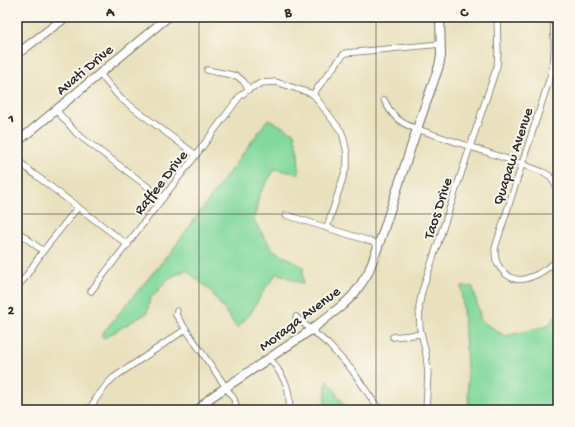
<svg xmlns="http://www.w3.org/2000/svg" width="575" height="427" font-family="'Gochi Hand',sans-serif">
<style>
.green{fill:#82d99d;stroke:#568264}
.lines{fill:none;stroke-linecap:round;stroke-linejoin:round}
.street-casing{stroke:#6e6b5e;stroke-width:7}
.secondary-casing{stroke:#6e6b5e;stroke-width:10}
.street{stroke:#fff;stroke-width:5.5}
.secondary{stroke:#fff;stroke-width:8}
.grid{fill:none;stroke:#2b2b2b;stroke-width:1;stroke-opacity:0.55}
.labels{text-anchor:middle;stroke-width:4;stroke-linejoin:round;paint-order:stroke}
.street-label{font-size:15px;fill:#2b2b2b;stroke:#fbf7ec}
.neatline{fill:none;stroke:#2b2b2b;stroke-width:1.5}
.grid-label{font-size:13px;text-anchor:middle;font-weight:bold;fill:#2b2b2b}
</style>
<rect width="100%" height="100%" fill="#fbf7ec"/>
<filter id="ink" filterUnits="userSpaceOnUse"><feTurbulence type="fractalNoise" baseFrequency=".025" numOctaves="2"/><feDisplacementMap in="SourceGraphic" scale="8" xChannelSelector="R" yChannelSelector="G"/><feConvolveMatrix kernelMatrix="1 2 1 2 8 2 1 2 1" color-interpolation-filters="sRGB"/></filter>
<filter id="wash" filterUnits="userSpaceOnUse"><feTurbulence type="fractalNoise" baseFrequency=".012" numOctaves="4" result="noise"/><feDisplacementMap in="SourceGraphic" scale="16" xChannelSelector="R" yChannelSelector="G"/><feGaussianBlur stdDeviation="0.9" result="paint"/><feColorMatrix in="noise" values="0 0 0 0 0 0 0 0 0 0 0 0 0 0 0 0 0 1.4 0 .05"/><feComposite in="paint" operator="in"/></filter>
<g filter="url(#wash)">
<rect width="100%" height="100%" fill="#e9e1be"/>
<!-- green -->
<g class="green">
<polygon points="268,119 294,133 298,151 299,174 275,169 259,195 254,221 272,249 303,267 303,284 277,273 266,287 249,316 237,328 210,290 186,270 169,278 150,299 147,313 104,338 101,335 173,249"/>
<polygon points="461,286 473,287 481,321 505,336 548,326 558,312 558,410 469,410 466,346"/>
<polygon points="327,379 347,410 324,410"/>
</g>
</g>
<g filter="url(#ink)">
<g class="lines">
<!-- street casing -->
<g class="street-casing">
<g id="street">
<path d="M553 17C554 36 556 56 551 74L495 248C495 252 495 256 496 260 498 266 502 271 507 275 518 283 527 279 538 274 546 269 552 266 558 259"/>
<polyline points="207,70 237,76 243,81 249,89"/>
<polyline points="100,74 120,98 196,155"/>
<polyline points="313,94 339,60 345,53 441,44"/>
<polyline points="313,94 341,131 343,136 347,153 347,165 327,228"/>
<path d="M384 100C392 115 398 122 414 128"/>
<polyline points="56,110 77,134 163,198"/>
<polyline points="420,130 522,164 543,172 550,176 556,186 558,192"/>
<polyline points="17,159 30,171 128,245"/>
<polyline points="286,215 379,244"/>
<polyline points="17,231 43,251"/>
<polyline points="17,287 24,279 43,251 78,207"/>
<polyline points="91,291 196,155 240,96 249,89 261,83 276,82 313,94"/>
<polyline points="177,311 176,315 234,399 237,410"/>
<polyline points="296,317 328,344 352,370 376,405 381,410"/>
<polyline points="393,337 421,334"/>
<path d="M270 358C283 377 291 386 289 410"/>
<path d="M89 410C96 398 103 388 113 378L186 329"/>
<polyline points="426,410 428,373 426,354 420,328 419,307 422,291 497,66 498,53 497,17"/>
</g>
</g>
<!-- secondary casing -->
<g class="secondary-casing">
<g id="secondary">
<polyline points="17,54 66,17"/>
<polyline points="418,126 439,66 441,56 440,17"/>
<polyline points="17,141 21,139 168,17"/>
<polyline points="198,410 210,398 311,330 344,304 354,294 361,284 368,273 379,244 416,132"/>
</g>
</g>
<!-- street -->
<use href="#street" class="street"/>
<!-- secondary -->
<use href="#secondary" class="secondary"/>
</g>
</g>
<!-- grid -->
<path class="grid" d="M199 17V410M376 17V410M17 214H558"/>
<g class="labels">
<!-- street labels -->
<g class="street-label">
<text transform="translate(84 69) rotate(-40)" y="5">Avati Drive</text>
<text transform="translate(512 156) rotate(-72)" y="5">Quapaw Avenue</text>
<text transform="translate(160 182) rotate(-52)" y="5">Raffee Drive</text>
<text transform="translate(437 208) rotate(-72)" y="5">Taos Drive</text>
<text transform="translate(299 318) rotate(-37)" y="5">Moraga Avenue</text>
</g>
</g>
<!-- margin -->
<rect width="575" height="427" fill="none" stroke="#fbf7ec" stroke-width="44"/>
<rect x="22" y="22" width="531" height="383" class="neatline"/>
<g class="grid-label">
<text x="110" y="16">A</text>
<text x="288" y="16">B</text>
<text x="464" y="16">C</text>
<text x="11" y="122">1</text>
<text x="11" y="314">2</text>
</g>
</svg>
